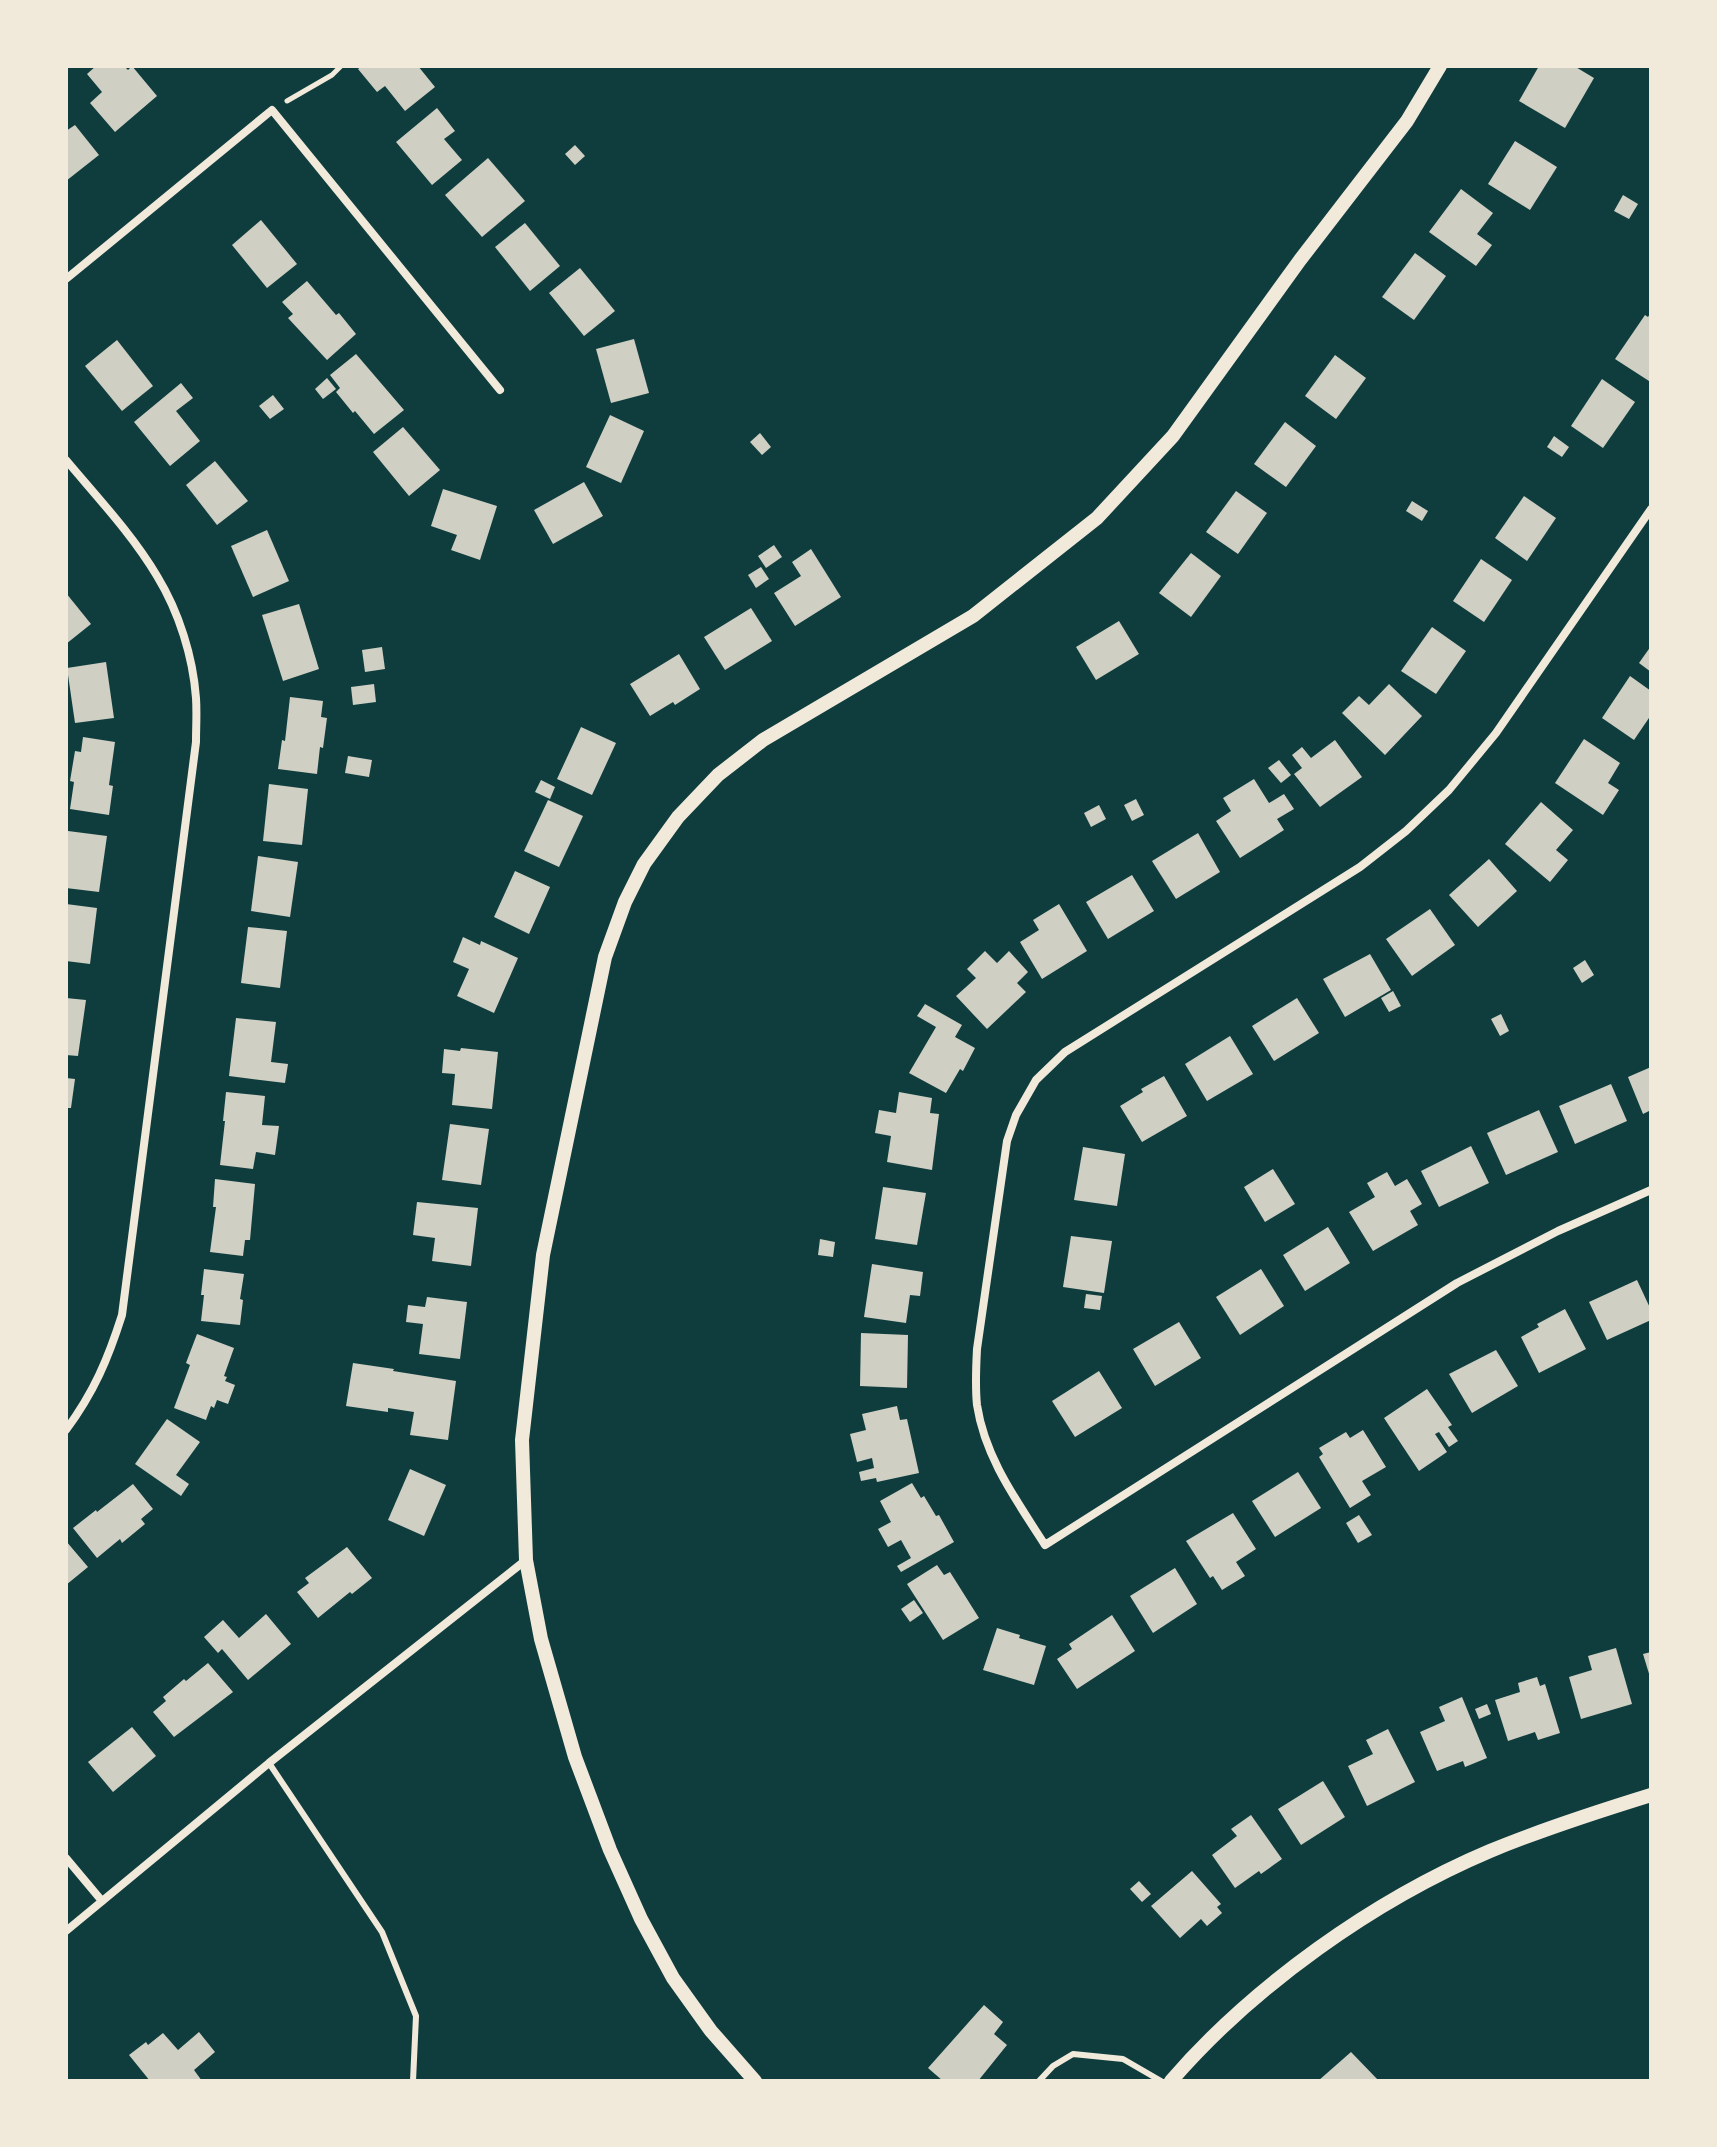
<svg xmlns="http://www.w3.org/2000/svg" width="1717" height="2147" font-family="Raleway,sans-serif">
<style>
.building{fill:#cfcfc3}
.lines{fill:none;stroke-linecap:round;stroke-linejoin:round}
.path{stroke:#f1e9da;stroke-width:5}
.service{stroke:#f1e9da;stroke-width:6}
.minor{stroke:#f1e9da;stroke-width:8}
.tertiary{stroke:#f1e9da;stroke-width:14}
</style>
<rect width="100%" height="100%" fill="#0f3d3e"/>
<!-- building -->
<g class="building">
<polygon points="96,66 124,66 128,70 132,66 157,96 115,132 90,103 102,92 87,74"/>
<polygon points="362,66 418,66 435,87 405,111 385,86 377,92 358,69"/>
<polygon points="1539,66 1574,66 1594,78 1565,128 1519,101"/>
<polygon points="437,108 455,131 444,139 462,160 432,185 396,142"/>
<polygon points="75,125 99,155 66,181 66,131"/>
<polygon points="1515,141 1557,167 1530,210 1488,184"/>
<polygon points="575,145 585,156 575,165 565,154"/>
<polygon points="488,158 525,201 482,237 445,195"/>
<polygon points="1461,189 1493,213 1477,234 1492,245 1476,266 1429,232"/>
<polygon points="1623,195 1638,204 1629,219 1614,211"/>
<polygon points="261,220 297,264 267,288 232,245"/>
<polygon points="525,223 560,266 530,291 495,247"/>
<polygon points="1415,253 1446,276 1414,320 1382,297"/>
<polygon points="580,268 615,311 584,336 549,293"/>
<polygon points="307,281 336,315 339,313 356,334 327,360 288,318 293,314 282,302"/>
<polygon points="1651,312 1651,377 1649,381 1615,359 1645,315 1648,317"/>
<polygon points="634,339 649,393 611,403 596,349"/>
<polygon points="117,340 153,386 122,411 85,366"/>
<polygon points="356,354 404,410 374,434 355,411 353,413 336,392 340,388 330,375"/>
<polygon points="1335,355 1366,378 1336,419 1305,396"/>
<polygon points="327,378 336,389 323,399 315,389"/>
<polygon points="1602,379 1635,402 1603,448 1571,426"/>
<polygon points="181,383 193,398 176,411 200,441 170,466 134,422"/>
<polygon points="273,395 284,409 270,419 259,406"/>
<polygon points="610,415 644,431 621,483 586,467"/>
<polygon points="1285,422 1316,446 1286,487 1254,464"/>
<polygon points="403,427 440,470 409,496 373,452"/>
<polygon points="760,433 771,447 762,455 750,442"/>
<polygon points="1554,436 1569,447 1562,457 1547,447"/>
<polygon points="215,461 248,501 217,525 186,485"/>
<polygon points="584,482 603,516 553,544 534,510"/>
<polygon points="443,489 497,506 480,560 451,550 457,535 431,526"/>
<polygon points="1236,491 1267,513 1238,554 1206,532"/>
<polygon points="1524,496 1556,518 1527,561 1495,538"/>
<polygon points="1412,501 1428,511 1422,521 1406,511"/>
<polygon points="267,530 289,581 253,597 231,546"/>
<polygon points="774,545 782,557 766,568 758,556"/>
<polygon points="811,549 841,597 795,626 774,593 801,576 792,562"/>
<polygon points="1191,553 1221,576 1191,617 1159,593"/>
<polygon points="1481,559 1512,580 1484,622 1453,601"/>
<polygon points="761,567 769,579 756,588 748,575"/>
<polygon points="66,593 91,624 66,644"/>
<polygon points="299,604 319,669 283,681 262,615"/>
<polygon points="751,608 772,641 725,670 704,637"/>
<polygon points="1119,621 1139,654 1096,680 1076,647"/>
<polygon points="1432,627 1466,651 1436,694 1401,671"/>
<polygon points="1651,646 1651,672 1639,663"/>
<polygon points="382,647 385,669 365,672 362,650"/>
<polygon points="679,654 700,689 675,705 673,702 650,716 630,684"/>
<polygon points="106,662 114,718 75,723 67,668"/>
<polygon points="1630,676 1651,691 1651,715 1634,740 1602,718"/>
<polygon points="374,684 376,702 353,705 351,687"/>
<polygon points="1389,684 1422,716 1385,755 1342,713 1359,696 1369,705"/>
<polygon points="290,697 323,701 321,717 327,718 323,748 320,747 317,774 278,769 282,740 285,741"/>
<polygon points="581,727 616,743 592,795 557,779"/>
<polygon points="83,737 115,742 109,785 113,786 109,815 70,809 74,782 70,781 75,751 81,752"/>
<polygon points="1584,739 1620,763 1608,783 1619,790 1603,815 1555,783"/>
<polygon points="1335,740 1362,777 1320,807 1294,774 1302,768 1292,755 1302,747 1311,758"/>
<polygon points="348,756 372,760 369,777 345,773"/>
<polygon points="1279,760 1291,775 1281,783 1268,768"/>
<polygon points="1254,779 1269,803 1284,794 1294,809 1277,819 1284,830 1240,858 1216,821 1231,811 1223,798"/>
<polygon points="541,780 555,787 550,799 535,792"/>
<polygon points="269,784 308,789 302,845 263,841"/>
<polygon points="1136,799 1144,815 1132,821 1124,805"/>
<polygon points="548,800 583,816 559,867 524,851"/>
<polygon points="1541,802 1573,830 1556,850 1568,860 1550,882 1505,844"/>
<polygon points="1099,805 1106,819 1091,827 1084,813"/>
<polygon points="68,831 107,836 99,892 66,888"/>
<polygon points="1198,833 1220,872 1176,899 1152,861"/>
<polygon points="258,856 298,862 290,917 251,911"/>
<polygon points="1489,859 1517,891 1478,927 1449,895"/>
<polygon points="515,871 550,887 529,934 494,917"/>
<polygon points="1132,875 1154,911 1108,939 1086,902"/>
<polygon points="66,904 97,908 90,964 66,961"/>
<polygon points="1059,904 1087,951 1042,979 1020,942 1039,930 1033,920"/>
<polygon points="1430,909 1455,945 1412,976 1386,939"/>
<polygon points="248,927 287,931 280,988 241,983"/>
<polygon points="463,937 480,945 481,941 518,958 494,1013 457,996 469,969 453,962"/>
<polygon points="985,951 997,963 1009,951 1028,972 1017,983 1026,992 987,1029 956,996 976,978 967,969"/>
<polygon points="1370,954 1391,990 1345,1017 1323,979"/>
<polygon points="1585,960 1594,975 1582,983 1573,968"/>
<polygon points="1393,991 1401,1006 1389,1012 1381,998"/>
<polygon points="66,998 86,1000 78,1056 66,1055"/>
<polygon points="1297,998 1319,1033 1274,1061 1252,1026"/>
<polygon points="925,1004 962,1025 955,1037 975,1048 963,1071 960,1069 946,1093 909,1073 936,1027 917,1016"/>
<polygon points="1501,1014 1509,1031 1500,1036 1491,1019"/>
<polygon points="236,1018 276,1022 271,1062 288,1064 285,1083 229,1076"/>
<polygon points="1230,1036 1253,1074 1207,1101 1185,1064"/>
<polygon points="461,1048 498,1052 492,1109 452,1105 455,1074 442,1073 444,1049 460,1051"/>
<polygon points="1651,1067 1651,1110 1643,1114 1628,1077"/>
<polygon points="1164,1076 1187,1116 1142,1142 1120,1106 1143,1092 1141,1089"/>
<polygon points="66,1078 75,1079 71,1108 66,1108"/>
<polygon points="1611,1084 1627,1121 1575,1144 1559,1106"/>
<polygon points="226,1092 265,1096 262,1125 279,1126 275,1155 256,1152 253,1169 220,1165 225,1121 223,1121"/>
<polygon points="899,1092 932,1098 930,1113 939,1114 932,1170 887,1162 891,1136 875,1133 879,1110 896,1113"/>
<polygon points="1539,1110 1558,1152 1506,1175 1487,1133"/>
<polygon points="450,1124 489,1129 481,1185 442,1180"/>
<polygon points="1471,1146 1489,1183 1439,1207 1421,1171"/>
<polygon points="1083,1147 1125,1154 1117,1206 1074,1200"/>
<polygon points="1273,1169 1295,1204 1265,1222 1244,1187"/>
<polygon points="1387,1172 1395,1186 1407,1179 1422,1204 1410,1211 1418,1225 1373,1251 1349,1212 1375,1197 1367,1183"/>
<polygon points="215,1179 255,1184 250,1240 245,1240 243,1256 210,1252 216,1207 213,1207"/>
<polygon points="883,1187 926,1193 917,1245 875,1239"/>
<polygon points="417,1202 478,1208 471,1266 432,1261 435,1238 413,1235"/>
<polygon points="1328,1227 1350,1263 1305,1291 1283,1255"/>
<polygon points="1071,1236 1112,1241 1104,1293 1063,1287"/>
<polygon points="820,1239 835,1242 833,1257 818,1255"/>
<polygon points="872,1264 923,1272 920,1296 910,1295 906,1323 864,1317"/>
<polygon points="204,1269 244,1274 240,1299 243,1300 240,1325 201,1321 204,1295 201,1295"/>
<polygon points="1261,1269 1284,1306 1240,1335 1216,1297"/>
<polygon points="1637,1280 1651,1310 1651,1320 1607,1340 1589,1302"/>
<polygon points="1086,1294 1102,1296 1100,1310 1084,1308"/>
<polygon points="427,1297 467,1302 460,1359 419,1354 423,1324 406,1322 408,1305 425,1307"/>
<polygon points="1565,1309 1586,1349 1539,1373 1521,1337 1539,1327 1537,1324"/>
<polygon points="1179,1322 1201,1358 1155,1386 1133,1349"/>
<polygon points="861,1333 908,1335 907,1388 860,1386"/>
<polygon points="197,1334 234,1348 224,1376 227,1377 225,1381 235,1385 228,1404 217,1400 214,1408 211,1406 206,1420 174,1408 190,1365 186,1363"/>
<polygon points="1496,1350 1518,1386 1472,1413 1449,1374"/>
<polygon points="353,1363 394,1369 393,1371 456,1381 448,1440 410,1435 414,1412 388,1408 388,1412 346,1406"/>
<polygon points="1099,1371 1122,1408 1075,1437 1052,1401"/>
<polygon points="1427,1389 1452,1425 1448,1427 1458,1441 1449,1447 1439,1432 1435,1434 1447,1452 1419,1471 1384,1418"/>
<polygon points="897,1406 900,1420 907,1419 919,1473 877,1482 876,1478 861,1481 859,1472 874,1468 872,1458 857,1462 850,1434 866,1430 862,1414"/>
<polygon points="167,1419 200,1442 176,1475 189,1484 181,1496 135,1464"/>
<polygon points="1363,1430 1386,1467 1362,1481 1371,1495 1350,1508 1319,1457 1323,1454 1319,1448 1346,1432 1350,1438"/>
<polygon points="410,1469 446,1485 424,1536 388,1520"/>
<polygon points="1298,1472 1321,1508 1275,1537 1252,1501"/>
<polygon points="912,1483 921,1498 924,1496 936,1516 939,1515 954,1542 901,1572 897,1566 911,1558 901,1540 888,1547 878,1529 891,1522 880,1501"/>
<polygon points="133,1484 153,1509 141,1519 145,1524 122,1543 120,1539 97,1558 73,1528 96,1510 97,1512"/>
<polygon points="1233,1513 1256,1549 1236,1562 1245,1576 1222,1590 1213,1576 1210,1578 1186,1541"/>
<polygon points="1359,1515 1372,1535 1358,1543 1346,1523"/>
<polygon points="66,1541 88,1567 66,1585"/>
<polygon points="347,1547 372,1578 352,1594 350,1592 318,1618 297,1592 309,1583 305,1578"/>
<polygon points="937,1565 944,1575 950,1572 979,1618 943,1640 907,1584"/>
<polygon points="1175,1568 1197,1604 1153,1633 1130,1596"/>
<polygon points="914,1600 923,1613 910,1622 901,1609"/>
<polygon points="266,1614 291,1644 248,1680 222,1649 218,1653 204,1637 223,1620 239,1638"/>
<polygon points="1112,1615 1135,1651 1077,1689 1057,1659 1072,1649 1069,1644"/>
<polygon points="997,1628 1020,1635 1019,1638 1046,1646 1034,1685 983,1670"/>
<polygon points="1616,1648 1632,1704 1581,1719 1569,1677 1592,1670 1588,1656"/>
<polygon points="1651,1652 1651,1677 1650,1677 1643,1654"/>
<polygon points="208,1663 233,1692 174,1737 153,1712 166,1701 163,1697 184,1679 186,1681"/>
<polygon points="1537,1677 1540,1686 1545,1684 1560,1733 1538,1740 1535,1732 1508,1741 1495,1700 1520,1692 1518,1683"/>
<polygon points="1462,1697 1487,1758 1465,1767 1463,1761 1437,1771 1420,1732 1445,1721 1439,1707"/>
<polygon points="1487,1704 1491,1714 1479,1719 1475,1709"/>
<polygon points="132,1727 156,1756 113,1792 88,1762"/>
<polygon points="1388,1729 1415,1782 1367,1806 1348,1766 1373,1754 1366,1740"/>
<polygon points="1323,1781 1345,1817 1301,1845 1278,1809"/>
<polygon points="1251,1815 1282,1859 1261,1874 1259,1871 1235,1888 1212,1855 1237,1836 1231,1829"/>
<polygon points="1192,1871 1221,1904 1217,1907 1222,1913 1207,1926 1201,1919 1180,1938 1151,1906"/>
<polygon points="1139,1881 1151,1894 1142,1902 1130,1889"/>
<polygon points="984,2005 1003,2022 994,2034 1007,2045 978,2081 943,2081 928,2068"/>
<polygon points="199,2032 215,2052 194,2070 202,2081 150,2081 129,2055 146,2042 148,2045 163,2033 178,2050"/>
<polygon points="1351,2052 1379,2081 1318,2081"/>
</g>
<g class="lines">
<!-- path -->
<polyline class="path" points="287,101 332,75 341,66"/>
<!-- service -->
<g class="service">
<polyline points="269,1763 382,1932 416,2016 413,2081"/>
<polyline points="1039,2081 1053,2066 1073,2054 1123,2059 1161,2081"/>
</g>
<!-- minor -->
<g class="minor">
<polyline points="66,279 272,110 500,390"/>
<path d="M66 460C97 497 132 534 157 576 179 612 193 657 196 698 197 713 196 727 196 742L122 1315C108 1359 94 1392 66 1430"/>
<path d="M1651 509 1496 733 1449 790 1406 831 1360 867 1065 1052 1036 1080 1016 1115 1007 1141 977 1349C976 1368 975 1386 977 1405 985 1458 1017 1501 1045 1545L1457 1283 1558 1231 1651 1190"/>
<polyline points="66,1858 102,1901"/>
<polyline points="66,1931 269,1763 526,1560"/>
</g>
<!-- tertiary -->
<g class="tertiary">
<polyline points="755,2081 711,2031 673,1978 641,1919 610,1850 575,1757 541,1639 526,1560 522,1440 543,1255 605,957 625,902 644,864 678,817 718,775 763,740 973,616 1097,518 1173,436 1300,260 1407,121 1440,66"/>
<path d="M1171 2081C1253 1986 1374 1900 1490 1851 1543 1829 1596 1812 1651 1795"/>
</g>
</g>
<!-- border -->
<rect width="1717" height="2147" fill="none" stroke="#f1e9da" stroke-width="136"/>
</svg>
